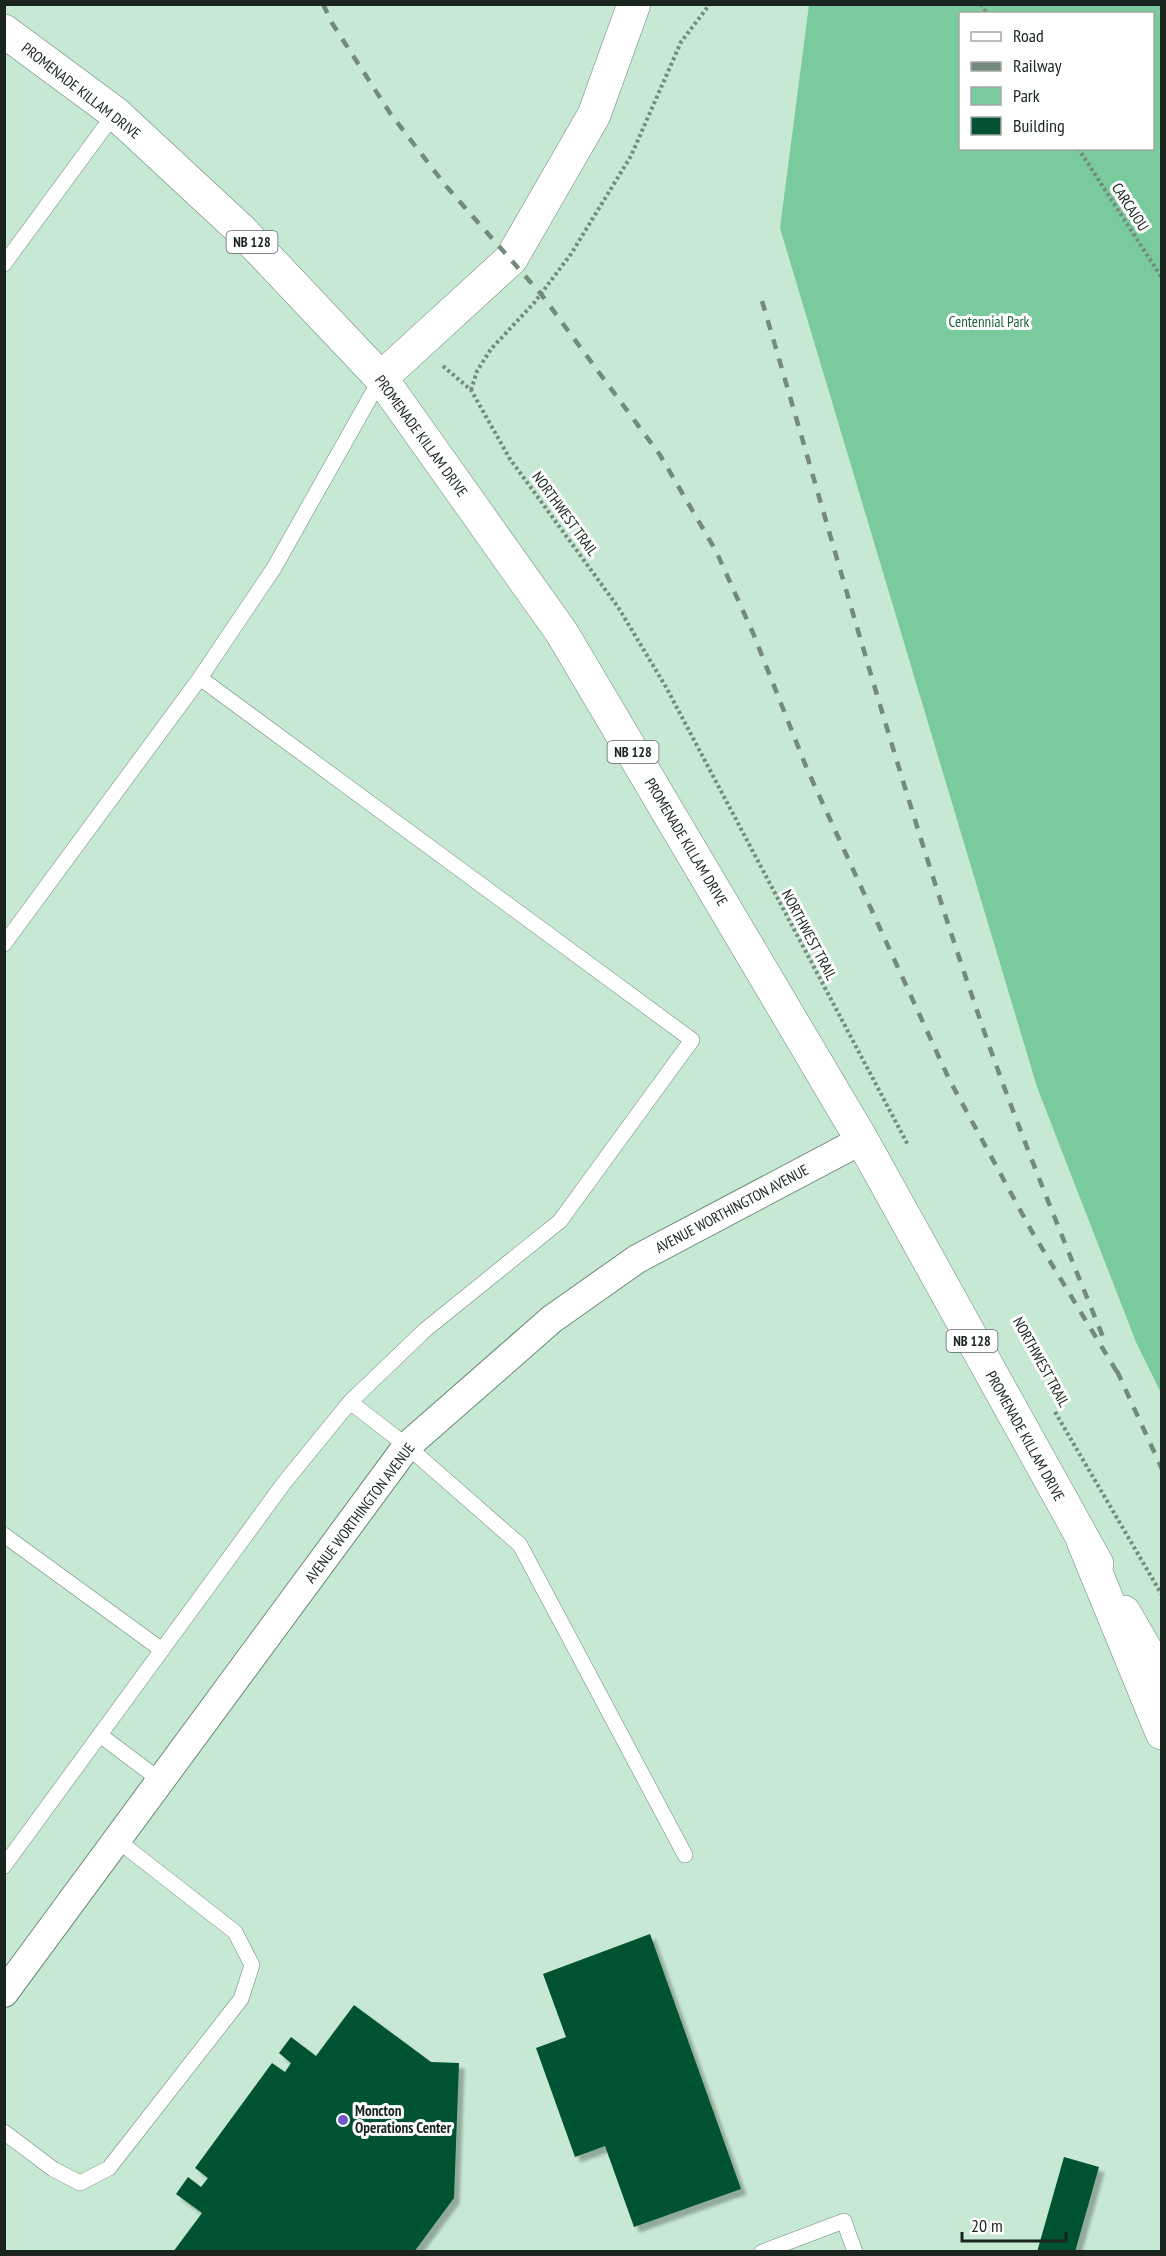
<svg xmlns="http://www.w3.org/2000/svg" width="1166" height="2256" font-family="'PT Sans Narrow',sans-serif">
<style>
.green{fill:#79ca9c;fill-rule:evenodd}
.building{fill:#025231;filter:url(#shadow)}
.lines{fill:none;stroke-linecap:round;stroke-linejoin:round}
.service-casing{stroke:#6b8977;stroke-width:16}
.minor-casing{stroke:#6b8977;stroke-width:30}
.secondary-casing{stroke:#6b8977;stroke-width:34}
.primary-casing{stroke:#6b8977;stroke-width:34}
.motorway-casing{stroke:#6b8977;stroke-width:34}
.path{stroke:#748b7d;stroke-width:4;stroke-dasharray:3 3;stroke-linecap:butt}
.service{stroke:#fff;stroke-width:15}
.minor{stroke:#fff;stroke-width:28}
.secondary{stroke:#fff;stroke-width:33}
.primary{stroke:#fff;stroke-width:33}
.motorway{stroke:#fff;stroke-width:33}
.rail{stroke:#738a7c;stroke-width:4.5;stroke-dasharray:10 10;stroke-linecap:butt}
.poi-dot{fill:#7454cd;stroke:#fff;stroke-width:2}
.labels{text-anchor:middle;stroke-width:6;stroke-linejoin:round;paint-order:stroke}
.shield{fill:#fff;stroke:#5e6662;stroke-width:1.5}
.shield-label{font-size:14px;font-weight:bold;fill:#19251e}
.street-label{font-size:15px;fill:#19251e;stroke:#fff}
.park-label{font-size:15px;fill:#1d5f3e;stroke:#fff}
.poi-label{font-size:15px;font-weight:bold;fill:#19251e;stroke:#fff;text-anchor:start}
</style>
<defs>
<filter id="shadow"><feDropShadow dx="5.5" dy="5.5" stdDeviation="1.5" flood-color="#0004"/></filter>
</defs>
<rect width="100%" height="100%" fill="#c7e8d3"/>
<!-- green -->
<path class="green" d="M809 5H1161V1393L1136 1342 1037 1087 780 228ZM960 14H1152V148H960Z"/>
<!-- building -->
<g class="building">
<polygon points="650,1934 741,2189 634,2227 605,2146 575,2157 536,2048 566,2037 543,1974"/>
<polygon points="354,2005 431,2062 459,2063 454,2198 414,2252 173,2252 202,2213 176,2194 188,2177 201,2187 208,2178 195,2168 272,2063 285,2072 291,2063 279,2053 291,2037 316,2056"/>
<polygon points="1064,2157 1099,2167 1075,2252 1037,2252"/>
</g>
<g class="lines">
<!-- service casing -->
<g class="service-casing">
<g id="service">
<polyline points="4,264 115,113"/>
<polyline points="4,944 200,678 274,568 381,378"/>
<polyline points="350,1402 407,1446 520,1545 685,1855"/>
<polyline points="4,1535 162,1650"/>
<polyline points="100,1735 161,1781"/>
<polyline points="4,1866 284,1483 350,1402 425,1330 560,1221 692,1040 200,678"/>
<polyline points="4,2132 53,2169 80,2183 109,2168 241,1999 252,1965 235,1932 117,1840"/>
<polyline points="762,2252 844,2221 855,2252"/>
</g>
</g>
<!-- minor casing -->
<g class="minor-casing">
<polyline id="minor" points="4,1993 407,1446 552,1319 637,1259 862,1140"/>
</g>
<!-- secondary casing -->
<g class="secondary-casing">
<polyline id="secondary" points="381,378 511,259 594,115 634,4"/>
</g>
<!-- primary casing -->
<g class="primary-casing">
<g id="primary">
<polyline points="4,31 115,113 241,230 381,378 562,633 862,1140 1097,1564"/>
<polyline points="1124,1612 1162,1678"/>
</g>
</g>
<!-- motorway casing -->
<g class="motorway-casing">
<polyline id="motorway" points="1083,1541 1162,1733"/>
</g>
<!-- path -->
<g class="path">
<polyline points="981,4 987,14"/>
<polyline points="1078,148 1162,278"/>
<polyline points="443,366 471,390 510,459 618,607 666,687 908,1145"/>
<polyline points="471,390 477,371 491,349 534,303 571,254 631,156 681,42 710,4"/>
<polyline points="1055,1412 1162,1595"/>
</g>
<!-- service -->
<use href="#service" class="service"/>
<!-- minor -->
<use href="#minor" class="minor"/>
<!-- secondary -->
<use href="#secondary" class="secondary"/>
<!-- primary -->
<use href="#primary" class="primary"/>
<!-- motorway -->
<use href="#motorway" class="motorway"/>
<!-- rail -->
<g class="rail">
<polyline points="323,4 332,23 390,113 446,186 541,294 660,455 716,551 753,633 807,769 949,1079 1031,1230 1120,1377"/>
<path d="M762 301C834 545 901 791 984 1031 1020 1134 1062 1236 1103 1337"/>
<polyline points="1117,1371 1162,1469"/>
</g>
</g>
<!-- markers -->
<circle class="poi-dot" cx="343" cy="2120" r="6"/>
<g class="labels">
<!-- shield labels -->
<g class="shield">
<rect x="226.5" y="231" width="51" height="22" rx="4.5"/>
<rect x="607.5" y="741" width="51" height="22" rx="4.5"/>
<rect x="946.5" y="1330" width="51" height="22" rx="4.5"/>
</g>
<g class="shield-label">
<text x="252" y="247">NB 128</text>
<text x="633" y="757">NB 128</text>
<text x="972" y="1346">NB 128</text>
</g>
<!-- street labels -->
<g class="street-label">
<text transform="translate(81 91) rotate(38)" y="5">PROMENADE KILLAM DRIVE</text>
<text transform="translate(1130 207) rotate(57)" y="5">CARCAJOU</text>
<text transform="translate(421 436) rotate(54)" y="5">PROMENADE KILLAM DRIVE</text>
<text transform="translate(565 514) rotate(54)" y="5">NORTHWEST TRAIL</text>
<text transform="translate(686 842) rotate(59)" y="5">PROMENADE KILLAM DRIVE</text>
<text transform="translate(809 935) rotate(62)" y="5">NORTHWEST TRAIL</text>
<text transform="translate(732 1209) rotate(-28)" y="5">AVENUE WORTHINGTON AVENUE</text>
<text transform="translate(1041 1362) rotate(61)" y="5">NORTHWEST TRAIL</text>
<text transform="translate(1025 1436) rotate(61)" y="5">PROMENADE KILLAM DRIVE</text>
<text transform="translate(360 1513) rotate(-53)" y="5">AVENUE WORTHINGTON AVENUE</text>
</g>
<!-- park labels -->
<g class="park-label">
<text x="989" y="327">Centennial Park</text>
</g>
<!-- poi labels -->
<g class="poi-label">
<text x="355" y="2116">Moncton<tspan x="355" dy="17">Operations Center</tspan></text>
</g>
</g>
<!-- border -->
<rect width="1166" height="2256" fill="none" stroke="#19251e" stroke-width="12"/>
<!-- legend -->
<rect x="959" y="12" width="195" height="138" fill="#ffffff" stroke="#a3a8a5" stroke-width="1.5"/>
<rect x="971" y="32" width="30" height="9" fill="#ffffff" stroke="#a3a8a5" stroke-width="1.5"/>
<text x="1013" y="42" font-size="18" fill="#19251e">Road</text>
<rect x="971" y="62" width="30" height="9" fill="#738a7c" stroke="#a3a8a5" stroke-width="1.5"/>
<text x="1013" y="72" font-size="18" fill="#19251e">Railway</text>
<rect x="971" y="87" width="30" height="18" fill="#79ca9c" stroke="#a3a8a5" stroke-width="1.5"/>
<text x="1013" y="102" font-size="18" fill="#19251e">Park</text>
<rect x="971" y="117" width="30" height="18" fill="#025231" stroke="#a3a8a5" stroke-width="1.5"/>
<text x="1013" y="132" font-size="18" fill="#19251e">Building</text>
<!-- scale -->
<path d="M962 2232v9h104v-9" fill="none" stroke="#19251e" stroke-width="3"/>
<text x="971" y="2232" font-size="18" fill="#19251e" stroke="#ffffff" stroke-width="4.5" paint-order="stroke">20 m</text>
</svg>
